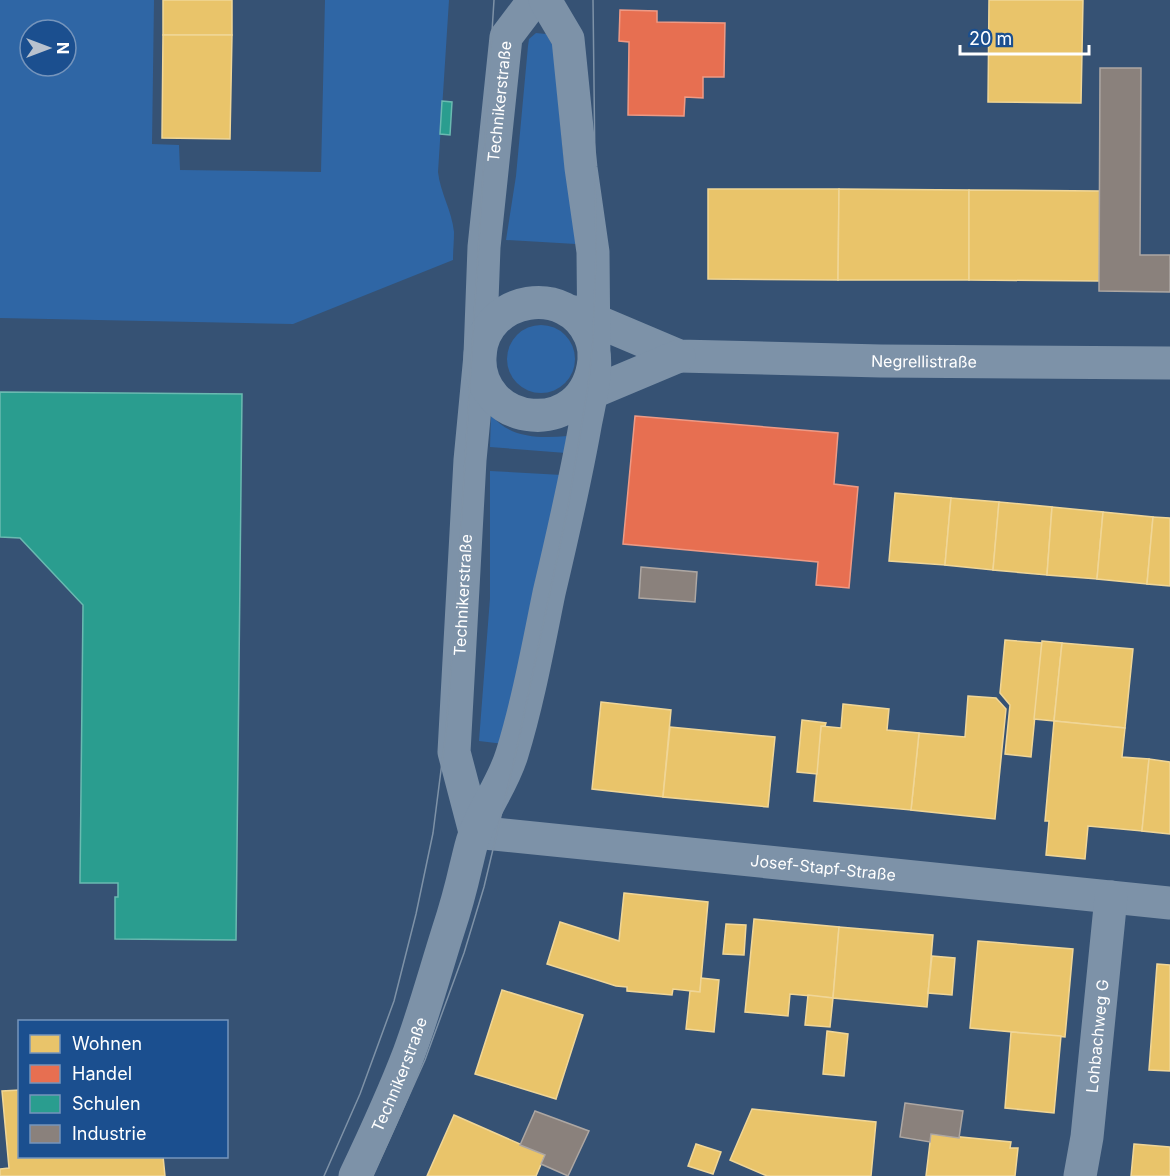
<svg xmlns="http://www.w3.org/2000/svg" width="1170" height="1176" font-family="Inter,sans-serif">
<style>
.green{fill:#2f66a5;fill-rule:evenodd}
.homes{fill:#e9c46a;stroke:#f0d697;stroke-width:1.5}
.shops{fill:#e76f51;stroke:#ee9a85;stroke-width:1.5}
.schools{fill:#2a9d8f;stroke:#6abab1;stroke-width:1.5}
.industry{fill:#8a817c;stroke:#ada7a3;stroke-width:1.5}
.lines{fill:none;stroke-linecap:round;stroke-linejoin:round}
.minor{stroke:#7d92a8;stroke-width:33}
.tram{stroke:#7e92a7;stroke-width:1.5}
.labels{text-anchor:middle;stroke-width:6;stroke-linejoin:round;paint-order:stroke}
.street-label{font-size:16px;fill:#fff;stroke:#1b4f8f}
</style>
<rect width="100%" height="100%" fill="#365274"/>
<!-- green -->
<g class="green">
<path d="M0 0H154L152 144 179 145 180 170 321 172 325 0H449L438 172C440 192 452 211 454 232 454 241 453 251 453 260L293 324 0 318ZM30 30H66V66H30Z"/>
<polygon points="536,33 546,34 553,46 563,152 576,244 506,240 516,176 528,46 529,39"/>
<circle cx="541" cy="359" r="34"/>
<path d="M491 415C511 439 540 438 568 436L566 453 490 447Z"/>
<polygon points="490,471 562,475 504,744 479,741 490,598"/>
</g>
<!-- homes -->
<g class="homes">
<rect x="163" y="0" width="69" height="35"/>
<polygon points="989,0 1083,0 1081,103 988,102"/>
<polygon points="163,35 232,35 230,139 162,138"/>
<polygon points="708,189 839,189 838,280 708,279"/>
<polygon points="839,189 969,190 969,280 838,280"/>
<polygon points="969,190 1100,191 1099,281 969,280"/>
<polygon points="895,493 951,498 945,565 889,561"/>
<polygon points="951,498 999,502 993,570 945,565"/>
<polygon points="999,502 1052,507 1047,575 993,570"/>
<polygon points="1052,507 1103,512 1097,579 1047,575"/>
<polygon points="1103,512 1153,517 1147,584 1097,579"/>
<polygon points="1153,517 1170,518 1170,586 1147,584"/>
<polygon points="1005,640 1042,643 1031,757 1005,754 1010,705 1000,693"/>
<polygon points="1042,641 1062,643 1054,721 1034,719"/>
<polygon points="1062,643 1133,649 1125,728 1054,721"/>
<polygon points="968,696 996,698 1006,709 995,819 911,810 919,733 965,737"/>
<polygon points="601,702 671,710 663,797 592,789"/>
<polygon points="843,704 889,709 887,730 919,733 911,810 814,801 821,726 841,728"/>
<polygon points="802,720 826,723 825,726 821,726 817,774 797,772"/>
<polygon points="1054,721 1125,728 1122,757 1149,759 1142,831 1088,826 1085,859 1046,855 1049,821 1045,821"/>
<polygon points="670,727 775,737 768,807 663,797"/>
<polygon points="1149,759 1170,762 1170,834 1142,831"/>
<polygon points="624,893 708,902 700,992 673,989 672,995 627,991 627,987 616,986 547,964 560,922 619,941"/>
<polygon points="754,919 839,927 833,998 790,994 788,1016 745,1012"/>
<polygon points="726,924 746,925 744,955 723,954"/>
<polygon points="839,927 933,935 927,1007 833,998"/>
<polygon points="978,941 1073,949 1065,1037 970,1028"/>
<polygon points="932,956 955,958 952,995 928,993"/>
<polygon points="1157,964 1170,965 1170,1071 1149,1070"/>
<polygon points="701,978 719,980 714,1032 686,1029 690,991 700,992"/>
<polygon points="502,990 583,1015 556,1099 475,1074"/>
<polygon points="808,995 833,998 830,1027 805,1025"/>
<polygon points="827,1031 848,1034 844,1076 823,1074"/>
<polygon points="1011,1032 1061,1036 1054,1113 1005,1108"/>
<polygon points="20,1090 20,1156 163,1156 165,1176 0,1176 0,1169 9,1168 2,1091"/>
<polygon points="752,1109 876,1122 871,1176 767,1176 730,1160"/>
<polygon points="454,1115 545,1155 536,1176 427,1176"/>
<polygon points="931,1134 1011,1142 1010,1148 1018,1148 1015,1176 926,1176"/>
<polygon points="696,1144 721,1152 713,1174 688,1166"/>
<polygon points="1134,1144 1170,1147 1170,1176 1131,1176"/>
</g>
<!-- shops -->
<g class="shops">
<polygon points="620,10 657,11 657,22 725,23 724,77 703,77 703,98 685,97 684,116 628,115 629,42 619,41"/>
<polygon points="635,416 838,433 834,484 858,487 849,588 816,585 818,562 623,544"/>
</g>
<!-- schools -->
<g class="schools">
<polygon points="442,101 452,102 450,135 440,134"/>
<polygon points="0,392 242,394 236,940 115,939 115,897 118,897 118,883 80,883 83,605 20,538 0,537"/>
</g>
<!-- industry -->
<g class="industry">
<polygon points="1100,68 1141,68 1140,255 1170,255 1170,292 1099,291"/>
<polygon points="641,567 697,572 695,602 639,598"/>
<polygon points="905,1103 963,1111 959,1138 931,1134 930,1142 900,1137"/>
<polygon points="535,1111 589,1131 568,1176 541,1164 545,1155 520,1145"/>
</g>
<g class="lines">
<!-- minor -->
<g class="minor">
<path id="s1" d="M575 312 679 356 881 361 1170 363"/>
<polyline points="579,398 679,356"/>
<path id="s2" d="M475 832 454 752 470 460 480 355 484 247 506 37 534 0"/>
<path id="s3" d="M475 832 1170 903"/>
<path id="s4" d="M355 1176C374 1136 393 1095 409 1053 424 1013 435 972 448 931 455 910 461 888 466 866 469 855 471 842 476 831 486 805 504 781 512 754 528 702 538 647 549 593 562 538 575 482 585 426 590 399 601 362 590 336 567 283 485 296 480 354 475 428 586 441 594 360L593 252 581 168 568 39 545 0"/>
<path id="s5" d="M1080 1176 1087 1137 1111 897"/>
</g>
<!-- tram -->
<g class="tram">
<polyline points="324,1176 360,1094 394,1001 416,914 433,833 446,731 456,604 494,0"/>
<polyline points="373,1176 425,1060 464,953 484,887 515,757 568,507 588,387 593,341 596,252 593,0"/>
</g>
</g>
<g class="labels">
<!-- street labels -->
<g class="street-label">
<text dy="6" stroke="none"><textPath href="#s2" startOffset="735">Technikerstraße</textPath></text>
<text dy="6" stroke="none"><textPath href="#s1" startOffset="358">Negrellistraße</textPath></text>
<text dy="6" stroke="none"><textPath href="#s2" startOffset="240">Technikerstraße</textPath></text>
<text dy="6" stroke="none"><textPath href="#s3" startOffset="350">Josef-Stapf-Straße</textPath></text>
<text dy="6" stroke="none"><textPath href="#s5" startOffset="141">Lohbachweg G</textPath></text>
<text dy="6" stroke="none"><textPath href="#s4" startOffset="111">Technikerstraße</textPath></text>
</g>
</g>
<!-- legend -->
<rect x="18" y="1020" width="210" height="138" fill="#1b4f8f" stroke="#7695bc" stroke-width="1.5"/>
<rect x="30" y="1035" width="30" height="18" fill="#e9c46a" stroke="#7695bc" stroke-width="1.5"/>
<text x="72" y="1050" font-size="18" fill="#ffffff">Wohnen</text>
<rect x="30" y="1065" width="30" height="18" fill="#e76f51" stroke="#7695bc" stroke-width="1.5"/>
<text x="72" y="1080" font-size="18" fill="#ffffff">Handel</text>
<rect x="30" y="1095" width="30" height="18" fill="#2a9d8f" stroke="#7695bc" stroke-width="1.5"/>
<text x="72" y="1110" font-size="18" fill="#ffffff">Schulen</text>
<rect x="30" y="1125" width="30" height="18" fill="#8a817c" stroke="#7695bc" stroke-width="1.5"/>
<text x="72" y="1140" font-size="18" fill="#ffffff">Industrie</text>
<!-- north arrow -->
<g transform="translate(48 48) rotate(90)"><circle r="28" fill="#1b4f8f" stroke="#7695bc" stroke-width="1.5"/>
<path d="M0-4.5L10 22L0 15L-10 22Z" fill="#b9c2ce"/>
<text y="-9" font-size="16" font-weight="bold" text-anchor="middle" fill="#ffffff">N</text>
</g>
<!-- scale -->
<path d="M960 45v9h129v-9" fill="none" stroke="#ffffff" stroke-width="3"/>
<text x="969" y="45" font-size="18" fill="#ffffff" stroke="#1b4f8f" stroke-width="4.5" paint-order="stroke">20 m</text>
</svg>
